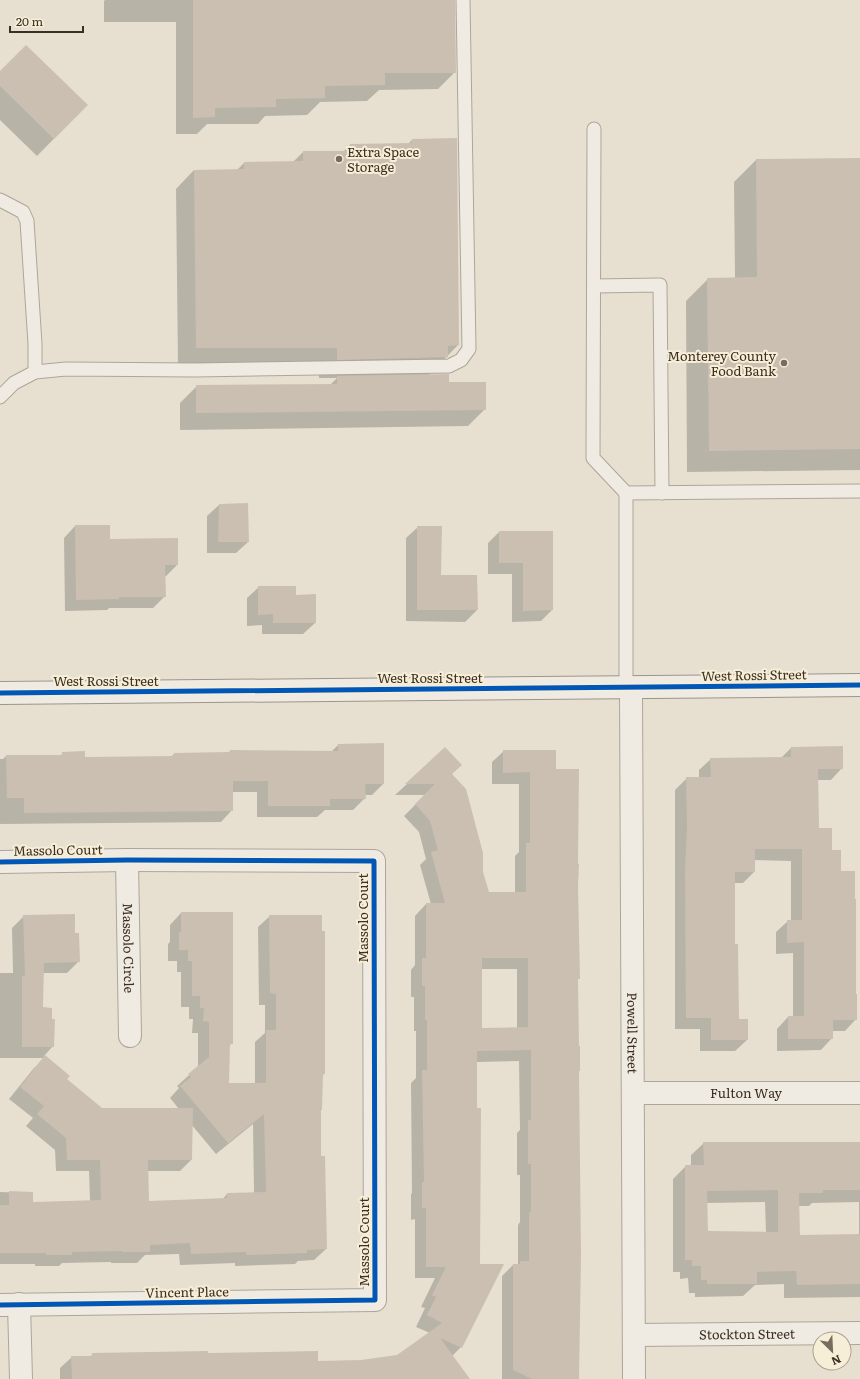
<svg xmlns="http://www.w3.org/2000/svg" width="860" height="1379" font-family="Literata,serif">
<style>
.shadow{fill:#0003;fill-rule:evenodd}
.building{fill:#cbbfb2;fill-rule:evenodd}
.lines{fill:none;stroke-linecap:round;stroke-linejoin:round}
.service-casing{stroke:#ada599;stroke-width:15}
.minor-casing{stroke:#ada599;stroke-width:24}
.secondary-casing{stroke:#9c958a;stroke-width:24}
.service{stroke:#efebe3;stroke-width:13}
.minor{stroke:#efebe3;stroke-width:22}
.secondary{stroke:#efebe3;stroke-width:22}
.cycleway-casing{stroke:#f7eed8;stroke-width:8}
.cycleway{stroke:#0057b8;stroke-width:5}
.poi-dot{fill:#786c5e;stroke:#f7eed8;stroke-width:1.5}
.labels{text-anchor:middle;stroke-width:4;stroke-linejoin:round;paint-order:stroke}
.poi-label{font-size:13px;fill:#3d2e20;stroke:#f7eed8;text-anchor:start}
.street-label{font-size:13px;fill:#3d2e20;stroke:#f7eed8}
</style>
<rect width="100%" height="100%" fill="#e7e0d1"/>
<!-- shadow -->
<g class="shadow">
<polygon points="105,0 455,0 455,72 438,89 379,90 367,101 320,102 307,115 265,116 258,124 207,124 197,134 176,134 176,22 104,22 104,1"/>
<polygon points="0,73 86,106 37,156 0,120"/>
<polygon points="412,140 458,345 429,375 448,384 485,409 468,426 180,430 180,403 197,386 330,385 337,378 319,378 319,366 178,366 176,189 194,170 237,170 244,163 293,162 303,152 343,152 350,145 408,144"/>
<polygon points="860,159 860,470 687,472 686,301 708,279 735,278 734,182 756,160"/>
<polygon points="219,505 248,542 236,553 207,553 207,516"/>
<polygon points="75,526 177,565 166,576 164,576 165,596 153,608 109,608 107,610 65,611 64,538"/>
<polygon points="418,527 440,576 476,576 477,610 465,622 406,621 406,538"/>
<polygon points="499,532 552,532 552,610 541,621 512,622 512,574 488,574 488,543"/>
<polygon points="259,587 295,596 315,623 303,634 262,634 262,625 247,626 247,598"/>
<polygon points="338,745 383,784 372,795 365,795 365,798 353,810 325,810 317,817 257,817 257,792 232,792 232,810 221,822 0,824 0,759 3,759 6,756 60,756 63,753 84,758 171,757 174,754 228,753 230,751 331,752"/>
<polygon points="791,748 842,768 831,780 818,780 818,829 831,851 840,872 856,1019 845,1031 832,1031 832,1038 821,1050 777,1051 777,1029 788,1017 793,1017 793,953 776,954 776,932 788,921 791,921 791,861 754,860 754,872 743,883 734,883 734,945 738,1019 747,1040 735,1051 700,1051 700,1029 675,1029 675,790 687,778 699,778 699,770 711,759 781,758"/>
<path d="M445 749 451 775 488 893H515V856L519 852V784H492V762L504 751 555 770 577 886 579 978 577 980 580 1256 578 1379H502V1276L513 1265H518V1225L520 1222V1175H517V1133L520 1130 519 1061 476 1062 461 1347 452 1356 469 1379H60V1368L72 1357H90L93 1354H207L317 1362 361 1361 398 1356 430 1333 416 1327 425 1308 421 1307 435 1278H415V1219L411 1220V1194L412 1193 411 1083 416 1078V1031H414V997H411V970L415 965V916L426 904H431L420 865 426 859 419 832 404 816 425 795H395ZM481 969H517V1028L481 1029Z"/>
<path d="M181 913 232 1043 229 1046 228 1084H255V1042L265 1033V1005H259L258 927 270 916 324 1019V1074L322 1076 320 1111V1157L326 1249 314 1260 298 1261 295 1264 235 1266V1263L180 1265 179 1254 145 1255 137 1263H111V1262L62 1263 59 1266H35V1264H0V1192L32 1193V1203L90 1201 89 1171H56L55 1150 26 1126 33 1118 9 1099 34 1068 45 1058H0V973H13L12 928 24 916 74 934 79 961 67 973H43L42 1008 53 1046 44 1056 68 1076 66 1079 102 1109H179L170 1098 179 1088 177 1086 198 1067V1033H192L193 1019H189V1007H181V972H177V961H168V944L170 942V925ZM191 1124 216 1154 253 1124 254 1193 227 1194 222 1200 148 1202 147 1171H180L191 1160Z"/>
<path d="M704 1143H860V1297L784 1298V1284L755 1285 743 1296 695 1297V1293H689L688 1278 680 1279V1272H673V1179L686 1166H691V1155ZM765 1202 766 1233 707 1232V1203ZM859 1202V1235L799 1236V1206H809L812 1203Z"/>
</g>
<!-- building -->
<g class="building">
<polygon points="193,0 455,0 456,73 385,73 385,85 325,86 325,98 276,99 276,107 215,108 215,117 193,118"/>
<polygon points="26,45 88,105 54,139 0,86 0,71"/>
<polygon points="457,138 459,345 448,346 448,357 337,360 337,348 196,348 194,170 244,169 244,162 303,161 303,151 350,151 350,144 412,143 412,139"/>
<polygon points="860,158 860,449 709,451 707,278 757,277 756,159"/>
<polygon points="449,374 449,382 486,382 486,410 196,413 196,385 337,384 337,376"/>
<polygon points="248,503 249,542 218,542 219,504"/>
<polygon points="75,525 110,525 110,539 178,538 178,565 165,565 166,597 119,597 119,599 76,600"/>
<polygon points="417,526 442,526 441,575 477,575 478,610 417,610"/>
<polygon points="499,531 553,531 553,610 523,611 523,563 499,563"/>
<polygon points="258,586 296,586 296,595 316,594 316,623 273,623 273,614 258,615"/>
<polygon points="384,743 384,784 365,784 366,799 330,799 330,806 268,806 268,781 233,781 233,811 24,813 24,798 7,798 6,755 62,755 62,752 85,751 85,757 174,756 174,753 230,752 230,750 338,751 338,744"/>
<polygon points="843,746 843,769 818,769 819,828 832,828 832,850 841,850 841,871 855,871 855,899 856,899 856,994 857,994 857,1020 833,1020 833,1039 788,1039 788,1016 804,1016 804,942 787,943 787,920 802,920 802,849 755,849 755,872 735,872 735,944 738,944 739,1019 748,1019 748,1040 711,1040 711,1018 686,1018 685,869 687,828 686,777 711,777 710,758 791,757 791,747"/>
<path d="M445 747 462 765 452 774 466 789 483 853V872L489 892H526V843H530V772L503 773V750H556V769H579L578 864H579L578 886 580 979H578L579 1046H580V1071H579L581 1256 579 1379H532L513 1370V1264H520V1261H529V1213L531 1212V1164H528V1120H531V1050L477 1051V1108H481L480 1264H504L462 1348 440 1338 470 1379H72L71 1356H92V1353L208 1351V1353L318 1351V1361L361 1360 397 1355 442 1323 427 1315 436 1297 432 1295 446 1267H426V1208H422V1182H424L422 1070H427V1020H425V986H422V958H426V903H445L431 852 438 850 430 821 415 804 435 784H405ZM482 958H528V1027L482 1028Z"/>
<polygon points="181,912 233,912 233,1044 230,1044 229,1083 266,1083 266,1030 276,1030 276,994 270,993 269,915 322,915 322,931 325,931 325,1074 323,1074 322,1110 321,1110 321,1156 325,1156 327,1249 307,1250 307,1253 246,1255 246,1252 191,1254 190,1243 150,1245 150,1252 122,1252 122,1251 72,1252 72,1255 46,1255 46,1253 0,1253 0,1205 9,1205 9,1191 33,1192 33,1202 101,1200 100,1160 67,1160 66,1138 37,1114 44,1106 20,1087 45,1055 70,1076 67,1079 102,1108 193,1108 192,1160 148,1160 149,1201 227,1198 227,1193 266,1192 264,1114 228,1143 180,1086 191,1077 188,1074 209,1057 209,1022 203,1021 204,1008 200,1008 200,996 192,996 192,961 188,961 188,950 179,950 179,932 181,932"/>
<polygon points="75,914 75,933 79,933 80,962 44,963 43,1007 52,1008 52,1019 55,1019 54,1047 22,1047 22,976 25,976 23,915"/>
<path d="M703 1142H860V1190H823V1193H799L800 1235 860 1234V1284L797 1285 796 1271 757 1272V1284H707V1280H701V1266H692V1260H685V1165H704ZM778 1190V1232L708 1231 707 1191Z"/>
</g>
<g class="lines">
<!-- service casing -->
<g class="service-casing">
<g id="service">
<polyline points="594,129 593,458 626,493"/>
<polyline points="0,200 23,212 27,221 35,344 35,372"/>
<polyline points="594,286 660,285 662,493"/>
<polyline points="0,397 14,383 35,372 66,369 195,370 449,366 461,360 469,349 463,0"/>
<polyline points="626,688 626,493 860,491"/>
</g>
</g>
<!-- minor casing -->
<g class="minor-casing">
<g id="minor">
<path id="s1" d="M631 688 634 1379"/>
<path id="s2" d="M127 860 130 1036"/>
<polyline points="0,862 127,860 374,861 375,1300 0,1305"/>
<path id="s3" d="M633 1093H860"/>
<polyline points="19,1304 21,1379"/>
<path id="s4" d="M635 1335 860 1333"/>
</g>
</g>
<!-- secondary casing -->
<g class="secondary-casing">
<polyline id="secondary" points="0,693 860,685"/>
</g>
<!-- service -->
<use href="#service" class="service"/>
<!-- minor -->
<use href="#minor" class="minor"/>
<!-- secondary -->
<use href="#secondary" class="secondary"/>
<!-- cycleway casing -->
<g class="cycleway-casing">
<g id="cycleway">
<polyline points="0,693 860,685"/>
<polyline points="0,862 127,860 374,861 375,1300 0,1305"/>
</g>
</g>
<!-- cycleway -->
<use href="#cycleway" class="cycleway"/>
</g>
<!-- markers -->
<g class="poi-dot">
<circle cx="339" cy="159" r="4"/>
<circle cx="784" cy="363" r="4"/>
</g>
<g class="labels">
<!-- poi labels -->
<g class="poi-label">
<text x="347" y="157">Extra Space<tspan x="347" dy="15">Storage</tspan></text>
<text x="776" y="361" text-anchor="end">Monterey County<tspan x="776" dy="15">Food Bank</tspan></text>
</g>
<!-- street labels -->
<g class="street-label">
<text transform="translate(754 675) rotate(-1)" y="5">West Rossi Street</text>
<text x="430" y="683">West Rossi Street</text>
<text x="106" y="686">West Rossi Street</text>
<text transform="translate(58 850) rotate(-1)" y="5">Massolo Court</text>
<text transform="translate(363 918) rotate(-90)" y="5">Massolo Court</text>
<text dy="5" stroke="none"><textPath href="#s2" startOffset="88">Massolo Circle</textPath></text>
<text dy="5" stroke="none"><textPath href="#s1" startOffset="345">Powell Street</textPath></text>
<text dy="5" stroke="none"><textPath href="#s3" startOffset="113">Fulton Way</textPath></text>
<text transform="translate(364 1242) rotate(-90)" y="5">Massolo Court</text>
<text transform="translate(187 1292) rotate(-1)" y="5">Vincent Place</text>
<text dy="5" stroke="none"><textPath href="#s4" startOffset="112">Stockton Street</textPath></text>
</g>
</g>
<!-- north arrow -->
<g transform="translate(832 1351) rotate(156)"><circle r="19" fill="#f7eed8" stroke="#ada18e"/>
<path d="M0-3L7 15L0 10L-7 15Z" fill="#786c5e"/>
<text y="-6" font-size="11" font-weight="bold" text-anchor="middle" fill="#3d2e20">N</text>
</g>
<!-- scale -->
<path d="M10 26v6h73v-6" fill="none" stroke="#3d2e20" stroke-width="2"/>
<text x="16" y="26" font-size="12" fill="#3d2e20" stroke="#f7eed8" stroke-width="3" paint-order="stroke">20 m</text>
</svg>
